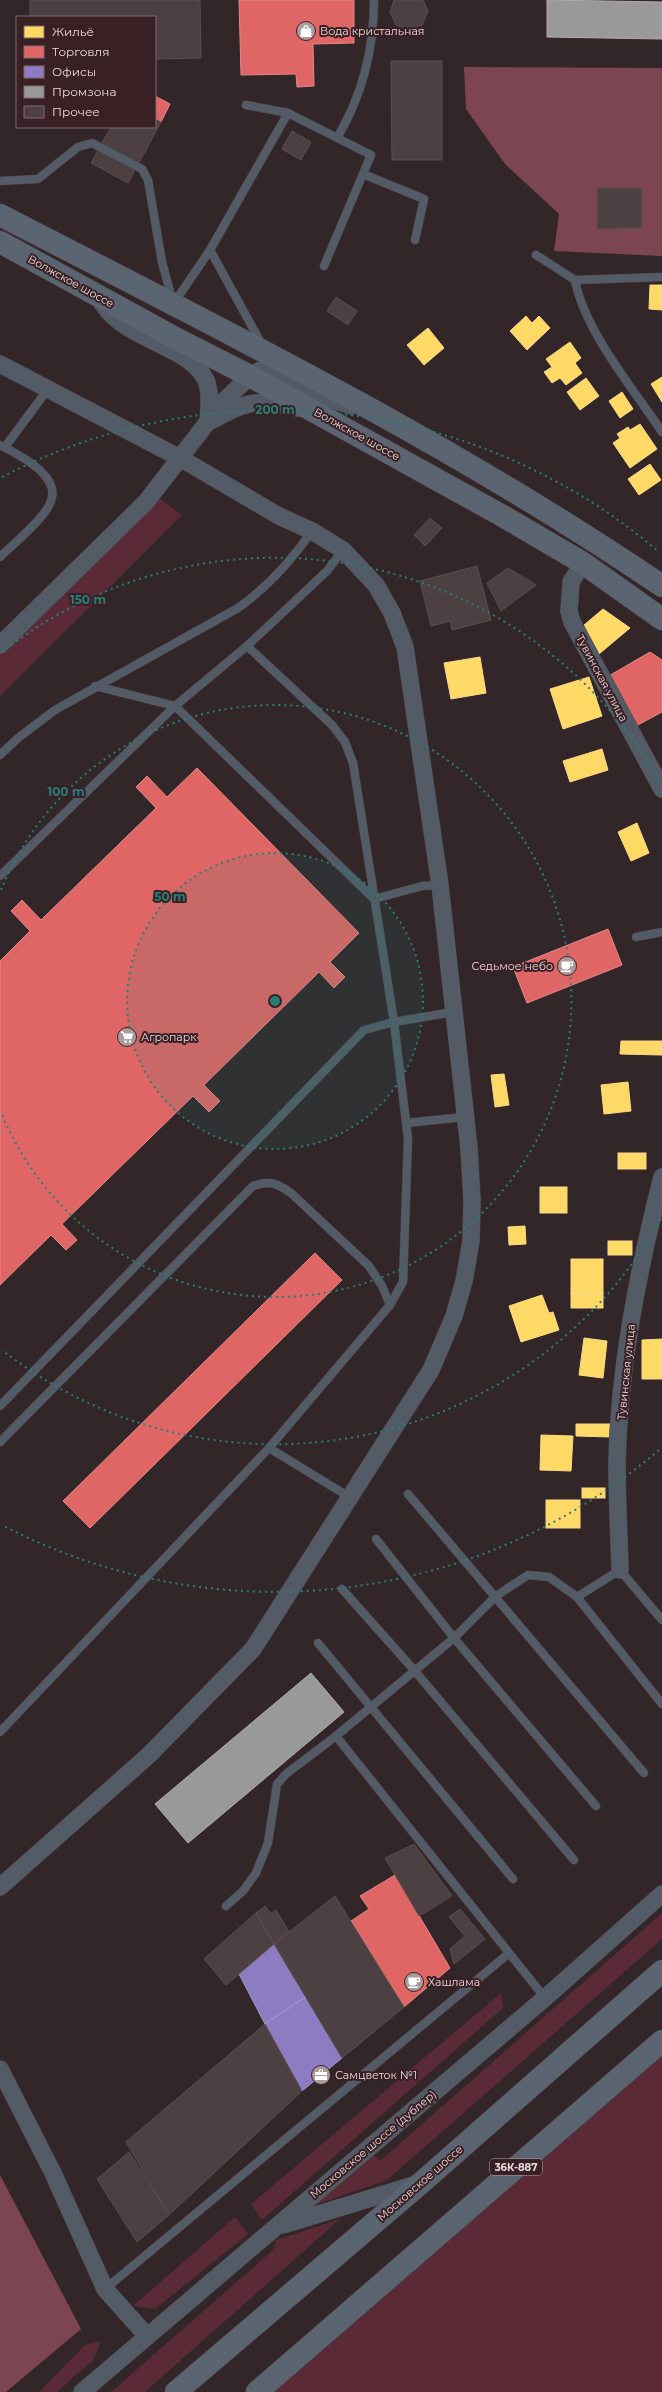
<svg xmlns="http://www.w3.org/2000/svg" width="662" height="2392" font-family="Montserrat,sans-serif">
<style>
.green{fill:#5a2b36}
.forest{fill:#7d4551}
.homes{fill:#ffd966;stroke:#f9d989}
.shops{fill:#e06666;stroke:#e38989}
.offices{fill:#8e7cc3;stroke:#aa98ca}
.industry{fill:#999;stroke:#b2acad}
.building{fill:#4c4042;stroke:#5b4f51}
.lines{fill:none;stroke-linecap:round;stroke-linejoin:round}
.lane-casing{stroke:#504446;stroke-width:9}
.street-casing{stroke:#504446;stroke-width:18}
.primary-casing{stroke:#504446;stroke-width:23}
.lane{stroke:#535c66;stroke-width:8}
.street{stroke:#535c66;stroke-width:17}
.primary{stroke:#5b6571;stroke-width:22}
.ring{fill:none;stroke:#258079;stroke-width:2;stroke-dasharray:2 4}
.labels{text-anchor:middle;stroke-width:4;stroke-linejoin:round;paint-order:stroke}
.shield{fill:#392025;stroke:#b6a2a5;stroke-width:1}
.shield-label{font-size:10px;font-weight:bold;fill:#ebdadc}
.poi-label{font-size:11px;fill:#ebdadc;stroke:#392025;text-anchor:start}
.street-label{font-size:11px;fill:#ebdadc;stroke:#392025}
.centre{fill:#258079;stroke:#392025;stroke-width:2}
.ring-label{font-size:12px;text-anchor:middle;font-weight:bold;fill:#258079;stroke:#392025;stroke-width:4;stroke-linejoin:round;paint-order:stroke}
</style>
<rect width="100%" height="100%" fill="#332628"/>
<!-- green -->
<g class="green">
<polygon points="158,497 182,515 0,696 0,653"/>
<polygon points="662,1913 662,1939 387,2180 315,2205 374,2155 380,2161"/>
<polygon points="501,1993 503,2008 262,2220 251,2204"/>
<polygon points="662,2040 662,2392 256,2392"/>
<polygon points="235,2217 248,2234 155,2309 133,2306"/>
<polygon points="340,2219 145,2392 111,2392 273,2250 276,2240"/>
<polygon points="101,2341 93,2360 57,2392 39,2392 85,2345"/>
</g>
<!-- forest -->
<g class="forest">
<polygon points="464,67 662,68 662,256 554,251 559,214 505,164 466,109"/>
<polygon points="0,2175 81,2329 6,2392 0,2392"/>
</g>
<!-- homes -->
<g class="homes">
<polygon points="650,285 662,285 662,310 649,309"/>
<polygon points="526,316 532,323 539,316 550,328 527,350 510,331"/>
<polygon points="428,328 444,348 424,365 407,345"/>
<polygon points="570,342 581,358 575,363 582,373 566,385 560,378 552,383 544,372 552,367 546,359"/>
<polygon points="662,377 662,402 651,384"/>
<polygon points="586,378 599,396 580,410 567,392"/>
<polygon points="622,392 633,409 620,418 609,401"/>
<polygon points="640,424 657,449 630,468 613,443 620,438 617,434 628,427 630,430"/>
<polygon points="650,464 661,480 639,495 628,479"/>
<polygon points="603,609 630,628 599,654 584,625"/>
<polygon points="480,657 486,693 451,699 444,663"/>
<polygon points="589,677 602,716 563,729 550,689"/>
<polygon points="602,749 608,770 570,782 563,761"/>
<polygon points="637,823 649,853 631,861 618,832"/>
<polygon points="621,1041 662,1041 662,1055 620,1054"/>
<polygon points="504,1074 509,1105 495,1107 491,1075"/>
<polygon points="628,1082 631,1111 604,1114 601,1085"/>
<rect x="618" y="1153" width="28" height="16"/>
<rect x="540" y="1187" width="27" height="26"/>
<polygon points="525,1226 526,1244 509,1245 508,1227"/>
<rect x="608" y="1241" width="24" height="14"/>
<rect x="571" y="1259" width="32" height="34"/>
<rect x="571" y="1293" width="32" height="15"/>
<polygon points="542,1295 549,1313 553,1312 559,1330 521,1342 509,1306"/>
<polygon points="584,1338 607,1341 603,1378 579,1375"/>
<polygon points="662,1339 662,1379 642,1379 642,1340"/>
<polygon points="576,1424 610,1424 610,1437 576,1436"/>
<polygon points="541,1435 573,1436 571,1471 540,1470"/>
<rect x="582" y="1488" width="23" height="10"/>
<rect x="546" y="1500" width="34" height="28"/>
</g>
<!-- shops -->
<g class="shops">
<polygon points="239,0 354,0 354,43 313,44 314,86 297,87 296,74 241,75"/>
<polygon points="155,96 170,104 161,122 155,119"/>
<polygon points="650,652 662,660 662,712 634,727 607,677"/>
<polygon points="197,768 359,933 330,962 345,977 334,988 319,972 204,1085 220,1101 209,1112 193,1096 62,1224 77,1240 66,1250 51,1235 0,1285 0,961 30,931 11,911 22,900 41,920 156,808 136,787 147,776 167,797"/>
<polygon points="608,929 622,965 527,1003 513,967"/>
<polygon points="315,1253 342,1280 90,1528 63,1501"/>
<polygon points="395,1875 450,1968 404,2007 351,1921 369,1909 360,1896"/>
</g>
<!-- offices -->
<g class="offices">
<polygon points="274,1944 307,1996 265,2024 239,1974"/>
<polygon points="307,1996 342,2058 302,2091 265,2024"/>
</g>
<!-- industry -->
<g class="industry">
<polygon points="547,0 662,2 662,39 547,37"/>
<polygon points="311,1673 344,1712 188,1843 155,1804"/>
</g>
<!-- building -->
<g class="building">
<polygon points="30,0 200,0 201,58 155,59 155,17 30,17"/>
<polygon points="394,0 423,0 428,11 422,25 409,30 396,25 390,12"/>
<polygon points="391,61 442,61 442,160 392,160"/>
<polygon points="155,119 161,122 128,183 91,163 111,127 155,127"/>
<polygon points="292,131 311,142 301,160 282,149"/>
<polygon points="597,188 642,188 642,228 597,229"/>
<polygon points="336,297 357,311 348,325 327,311"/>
<polygon points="430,518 442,528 425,546 414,535"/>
<polygon points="477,566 491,620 452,630 450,621 431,626 420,581"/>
<polygon points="508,568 536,585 501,611 487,583"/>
<polygon points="414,1844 452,1896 419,1916 385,1858"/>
<polygon points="335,1896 404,2007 342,2058 274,1944"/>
<polygon points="265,1906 271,1914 276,1910 289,1932 274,1944 256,1913"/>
<polygon points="460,1909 485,1939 454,1964 450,1949 465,1936 449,1917"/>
<polygon points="256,1913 274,1944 226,1985 204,1959"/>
<polygon points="265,2024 302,2091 169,2215 126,2142"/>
<polygon points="129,2152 169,2215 137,2242 97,2179"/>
</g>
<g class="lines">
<!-- lane casing -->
<g class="lane-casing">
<g id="lane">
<polyline points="246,105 288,113"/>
<path d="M337 138C362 96 374 49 374 0"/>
<polyline points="363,174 424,199 415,240"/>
<polyline points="0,181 38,179 78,147 92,143 142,169 148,180 162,262 172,299"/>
<polyline points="210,250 261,343"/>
<polyline points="536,255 575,280 662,277"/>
<path d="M575 280C585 332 633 388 662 432"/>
<polyline points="174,303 210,250 288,113 371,155 324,266"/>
<path d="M0 445C85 488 53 507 0 557"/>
<polyline points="5,447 48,389"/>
<polyline points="95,686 175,706 374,899 422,886 440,885"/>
<path d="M0 755 18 738 55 710 238 608C268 587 291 561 312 531"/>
<polyline points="0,876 175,706 247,646"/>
<polyline points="636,937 662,932"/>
<polyline points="406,1123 464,1117"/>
<polyline points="0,1406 364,1030 394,1022 353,763 345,742 332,725 247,646 327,571 343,550"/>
<path d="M0 1442 253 1186C269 1180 277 1183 291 1193L369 1266 382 1286 390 1305"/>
<polyline points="408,1494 644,1773"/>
<polyline points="351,1498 269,1448 390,1305 403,1282 408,1139 394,1022 453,1012"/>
<polyline points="376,1539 454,1638 596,1806"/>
<polyline points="342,1589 414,1670 574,1860"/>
<polyline points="577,1597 662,1704"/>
<polyline points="318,1643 513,1879"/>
<polyline points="0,1732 269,1448"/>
<polyline points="336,1736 545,1998"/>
<polyline points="226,1906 243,1891 256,1873 268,1843 277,1784 286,1774 336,1736 454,1638 496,1596 528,1575 549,1577 577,1597 620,1570 662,1620"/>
<polyline points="105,2289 508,1954"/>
</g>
</g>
<!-- street casing -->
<g class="street-casing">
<g id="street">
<path d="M99 297C118 341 193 344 207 383 211 396 209 409 208 422"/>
<polyline points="0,364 180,458 279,516 312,531 343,550 376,585 392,613 405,647 440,885 469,1148 472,1201 471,1241 464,1281 454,1316 431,1370 253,1649 149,1755 0,1887"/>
<path d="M213 420C248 400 259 399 298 408"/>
<polyline points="583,563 571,582 569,611 572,622 662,789"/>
<polyline points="0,645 146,502 223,402 250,376 261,370 278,372 321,396 352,406"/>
<path d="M620 1570C619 1535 617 1499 617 1464 619 1367 638 1271 662 1177"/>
<polyline points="0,2069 53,2173 105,2289 147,2336"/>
<polyline points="283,2225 417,2184"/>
<polyline points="82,2392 545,1998 662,1894"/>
</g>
</g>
<!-- primary casing -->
<g class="primary-casing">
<g id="primary">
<path d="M0 215C225 331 452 443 662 586"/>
<polyline points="0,242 175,338 250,376 501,515 583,563 662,619"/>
<polyline points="176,2392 421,2183 662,1971"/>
<polyline points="257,2392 662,2041"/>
</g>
</g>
<!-- lane -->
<use href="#lane" class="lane"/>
<!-- street -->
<use href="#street" class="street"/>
<!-- primary -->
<use href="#primary" class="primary"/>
</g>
<!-- distance rings -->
<circle cx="275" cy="1001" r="148" fill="#258079" fill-opacity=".12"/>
<g class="ring">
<circle cx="275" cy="1001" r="148"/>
<path d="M1 890A296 296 0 1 1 1 1112"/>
<path d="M661 1219A443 443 0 0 1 2 1350M2 652A443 443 0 0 1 661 783"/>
<path d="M659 1450A591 591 0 0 1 2 1525M2 477A591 591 0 0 1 659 552"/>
</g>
<!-- icons -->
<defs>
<g id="shop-disc" transform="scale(1)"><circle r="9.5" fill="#ab9b9d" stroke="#392025"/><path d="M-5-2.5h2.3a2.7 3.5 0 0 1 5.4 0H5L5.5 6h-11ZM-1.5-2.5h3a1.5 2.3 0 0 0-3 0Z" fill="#fff"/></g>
<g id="cafe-disc" transform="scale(1)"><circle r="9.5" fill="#ab9b9d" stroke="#392025"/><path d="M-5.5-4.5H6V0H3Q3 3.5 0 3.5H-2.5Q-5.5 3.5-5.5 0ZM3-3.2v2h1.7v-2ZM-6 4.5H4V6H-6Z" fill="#fff"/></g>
<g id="supermarket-disc" transform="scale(1)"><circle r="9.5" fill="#ab9b9d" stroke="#392025"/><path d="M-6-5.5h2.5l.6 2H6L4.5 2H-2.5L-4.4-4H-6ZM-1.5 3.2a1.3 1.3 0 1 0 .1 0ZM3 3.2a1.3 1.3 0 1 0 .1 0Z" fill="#fff"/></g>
<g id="office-disc" transform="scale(1)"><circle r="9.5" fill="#ab9b9d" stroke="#392025"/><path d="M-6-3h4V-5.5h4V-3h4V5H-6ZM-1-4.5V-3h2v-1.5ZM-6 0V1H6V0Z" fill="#fff"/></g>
</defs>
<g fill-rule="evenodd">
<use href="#shop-disc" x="306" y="31"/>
<use href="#cafe-disc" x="567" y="966"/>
<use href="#supermarket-disc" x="127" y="1037"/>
<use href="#cafe-disc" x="414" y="1982"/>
<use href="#office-disc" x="321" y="2075"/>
</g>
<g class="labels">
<!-- shield labels -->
<rect class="shield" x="490" y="2159" width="52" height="16" rx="3"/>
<g class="shield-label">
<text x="516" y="2171">36К-887</text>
</g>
<!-- poi labels -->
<g class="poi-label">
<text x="320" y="35">Вода кристальная</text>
<text x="553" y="970" text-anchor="end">Седьмое небо</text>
<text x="141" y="1041">Агропарк</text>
<text x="428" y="1986">Хашлама</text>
<text x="335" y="2079">Самцветок №1</text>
</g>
<!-- street labels -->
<g class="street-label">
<text transform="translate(71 281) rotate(29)" y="4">Волжское шоссе</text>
<text transform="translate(357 434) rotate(29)" y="4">Волжское шоссе</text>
<text transform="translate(602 678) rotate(62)" y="4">Тувинская улица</text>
<text transform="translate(626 1372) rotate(-84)" y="4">Тувинская улица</text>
<text transform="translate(373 2144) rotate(-40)" y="4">Московское шоссе (дублер)</text>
<text transform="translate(420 2183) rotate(-41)" y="4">Московское шоссе</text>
</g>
</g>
<circle cx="275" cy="1001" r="6" class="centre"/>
<g class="ring-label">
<text x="275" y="414">200 m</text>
<text x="88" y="604">150 m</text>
<text x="66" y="796">100 m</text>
<text x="170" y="901">50 m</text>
</g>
<!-- legend -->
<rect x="16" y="16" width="140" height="112" fill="#392025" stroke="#806a6e"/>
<rect x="24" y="26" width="20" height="12" fill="#ffd966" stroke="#806a6e"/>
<text x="52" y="36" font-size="12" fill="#ebdadc">Жильё</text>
<rect x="24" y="46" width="20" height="12" fill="#e06666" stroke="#806a6e"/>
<text x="52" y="56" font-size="12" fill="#ebdadc">Торговля</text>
<rect x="24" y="66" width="20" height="12" fill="#8e7cc3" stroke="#806a6e"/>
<text x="52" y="76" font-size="12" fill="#ebdadc">Офисы</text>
<rect x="24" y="86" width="20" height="12" fill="#999999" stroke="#806a6e"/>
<text x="52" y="96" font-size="12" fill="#ebdadc">Промзона</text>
<rect x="24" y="106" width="20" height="12" fill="#4c4042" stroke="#806a6e"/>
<text x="52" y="116" font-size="12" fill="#ebdadc">Прочее</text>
</svg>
